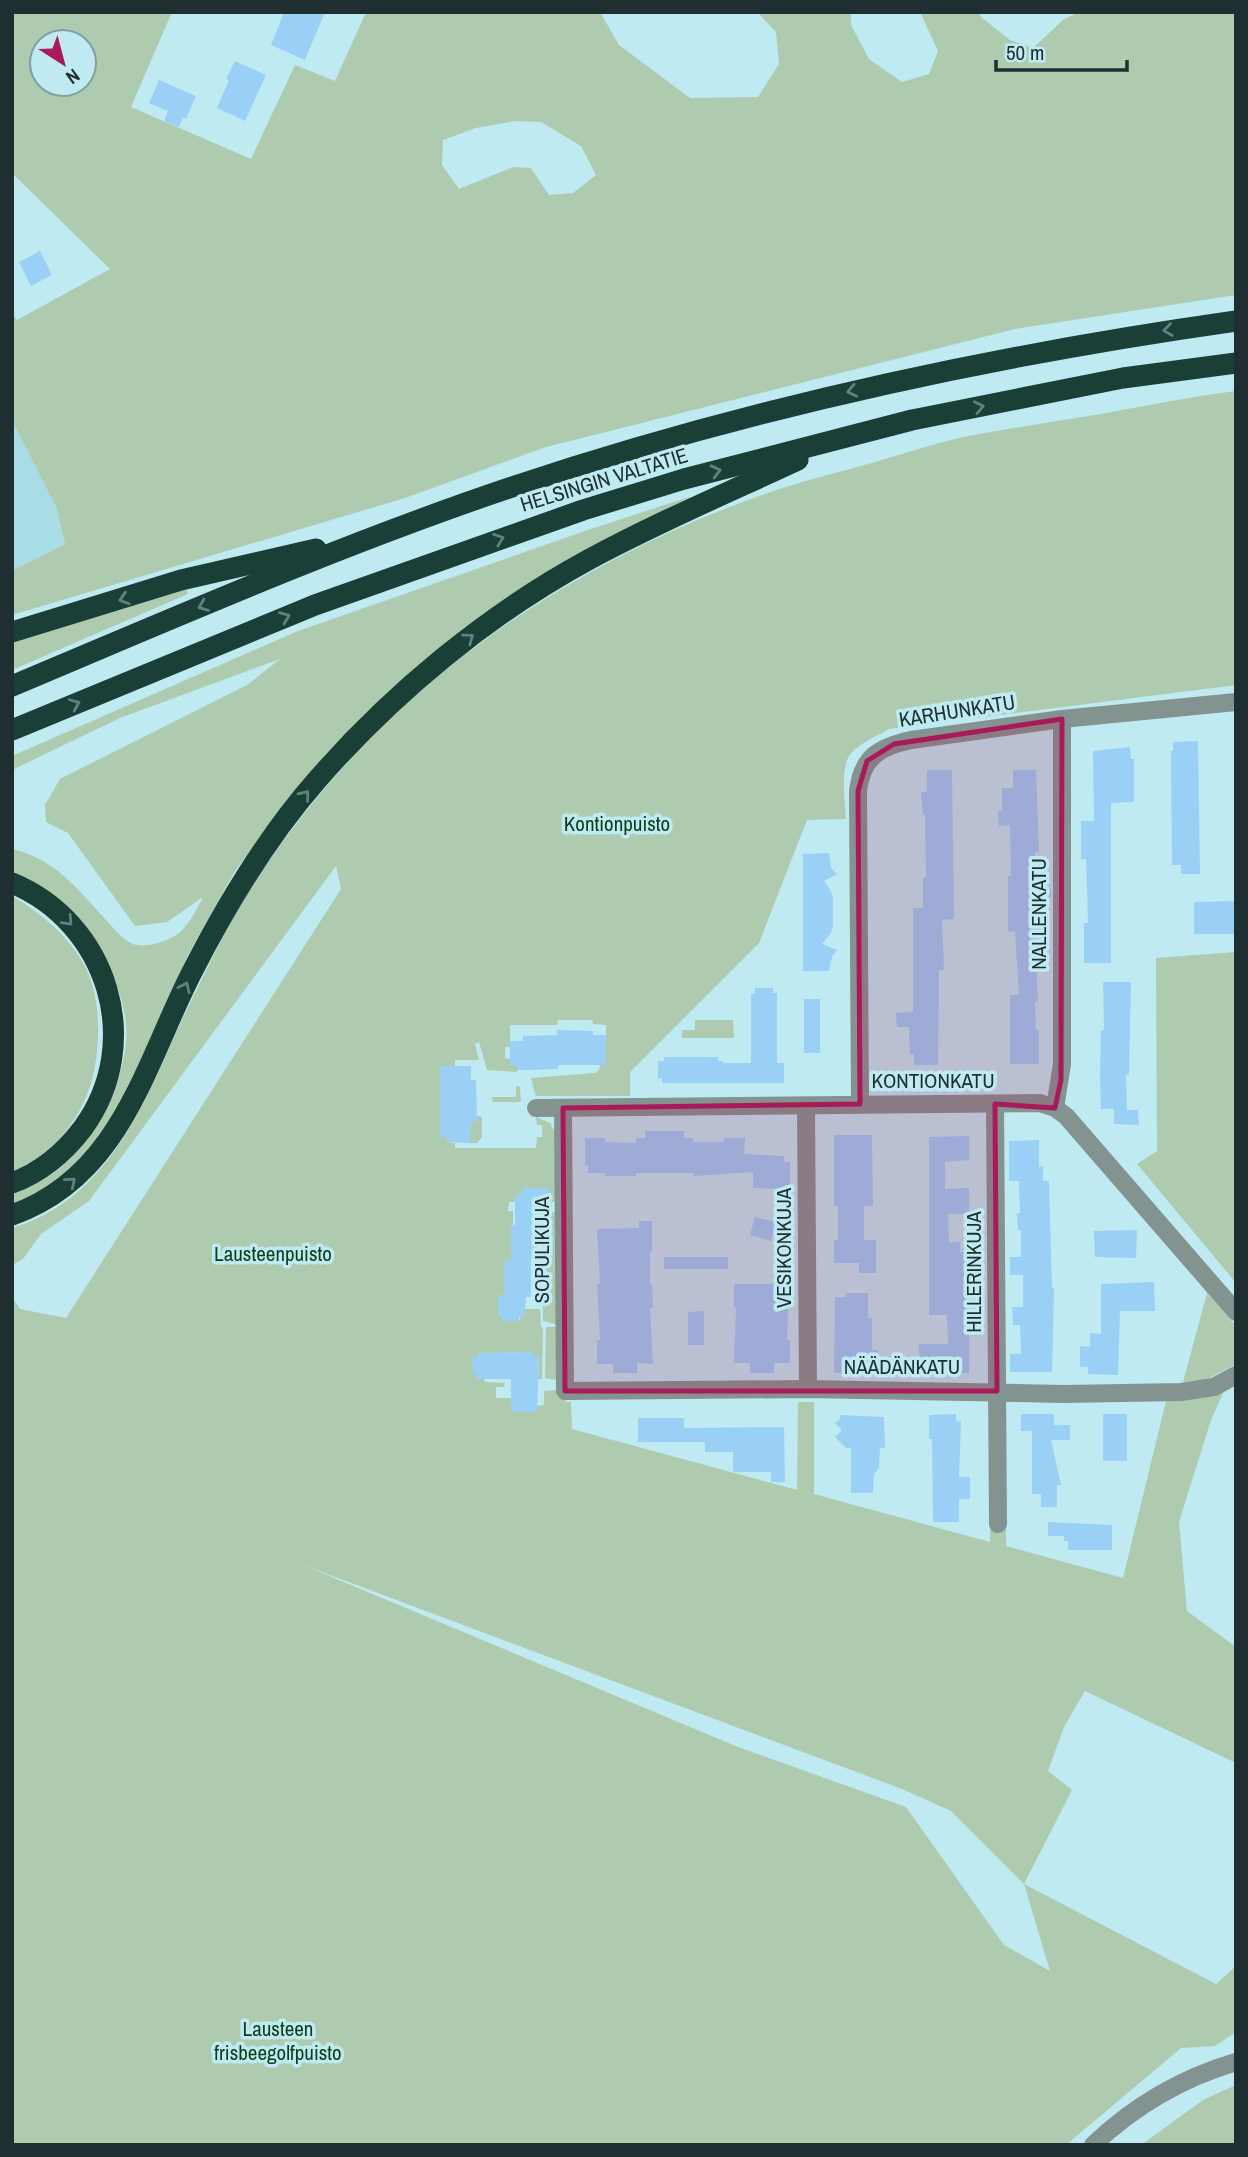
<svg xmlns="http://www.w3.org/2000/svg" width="1248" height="2157" font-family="'Archivo Narrow',sans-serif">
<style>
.built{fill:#a9dde5}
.green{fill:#aecbb0;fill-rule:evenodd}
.building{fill:#9ad0f5}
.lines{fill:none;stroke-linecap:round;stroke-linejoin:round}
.street{stroke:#839490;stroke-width:18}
.highway{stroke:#1a3f37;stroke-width:21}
.oneway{stroke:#5c8381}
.marked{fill:#a91a58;fill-opacity:0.2;stroke:#a91a58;stroke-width:5;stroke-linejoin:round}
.labels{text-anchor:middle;stroke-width:7;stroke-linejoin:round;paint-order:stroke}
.street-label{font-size:21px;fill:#1e2e31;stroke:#bfeaf1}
.park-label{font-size:21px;fill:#0b3e16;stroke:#bfeaf1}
</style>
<rect width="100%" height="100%" fill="#bfeaf1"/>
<!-- built -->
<polygon class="built" points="12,420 57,509 65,544 12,571"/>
<!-- green -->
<g class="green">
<path d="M12 12H172L131 107 251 159 295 65 335 81 366 12H600L619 45 690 98 758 97 779 64 776 32 757 12H851V25L869 59 902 82 929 74 938 51 920 12H979L981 17 1010 40 1033 48 1064 19 1080 12H1236V295L1015 329 546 447 405 498 12 615V571L65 544 57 509 12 420V313L17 320 110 269 12 173ZM42 42H84V84H42ZM515 121 541 122 581 146 596 175 573 193 549 195 531 168 513 167 459 189 442 165 443 140 476 128Z"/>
<path d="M1236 391V685L889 729C877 736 855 745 848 758 841 771 845 804 846 819L807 820 759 943 630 1072V1096H536L535 1094 531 1078 595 1073 599 1070 600 1065H606V1025L593 1024 592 1020H558L557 1025H510V1047H505V1058L510 1059 517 1065V1072L487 1070 479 1042 475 1044 479 1060H455V1066H440L447 1142 455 1143V1148H536L537 1137H542V1125H537L536 1117 550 1123 555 1133V1202H548V1188L520 1194 515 1202H509L508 1211H513V1225L511 1226V1261H504V1295L498 1296V1315H502V1321H519L524 1309H540L541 1327 543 1329 542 1379 536 1380 535 1374H539V1357H533V1352L479 1353 478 1357H473V1374H477V1379H484L485 1382 505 1383 504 1387H496V1398H511V1412H537V1406L544 1405V1391L558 1390V1398H566V1402H571L572 1429 797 1490 798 1402H814V1494L990 1542V1512H1006V1546L1123 1578 1166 1401 1202 1398 1225 1389 1211 1420 1179 1522 1187 1611 1236 1647V1763L1085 1691 1064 1727 1048 1771 1072 1790 1024 1884 1216 1984 1236 1966V2032L1215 2046 1181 2048 1066 2145H12V1297L20 1309 66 1318 341 889 336 866 89 1201 41 1234 23 1259 12 1265V1228C107 1200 144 1105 181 1022 197 989 213 956 230 923 256 875 290 830 325 788 437 655 589 558 751 499 790 484 832 474 872 463 902 454 933 444 963 437 1004 429 1047 423 1088 416 1137 408 1186 397 1236 391ZM303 1565 902 1789 951 1811 1024 1884 1050 1971 1004 1945 906 1807 738 1747Z"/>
<path d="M692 496 594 548 298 788 235 871 188 955 145 1058 117 1115 64 1178 12 1206V1194C27 1188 42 1181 55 1172 95 1143 131 1073 126 1023 119 960 70 894 12 872V849C55 859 77 888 105 919 113 927 122 940 133 944 147 949 174 940 183 929 191 921 198 907 203 897L167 922 135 926 68 833 46 822 45 805 60 779 247 685 280 659 120 718 12 770V756L298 631 588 530Z"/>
<polygon points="186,589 188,594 12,670 12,640"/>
<path d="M12 896C41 913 65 933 82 961 94 981 98 1006 98 1029 99 1093 71 1145 12 1172Z"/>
<polygon points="1236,952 1236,1283 1137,1164 1157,1151 1156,958"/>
<polygon points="695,1020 733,1020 734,1038 682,1038 682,1030 695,1030"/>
<polygon points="516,1086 520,1087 521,1102 493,1102 492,1097 516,1097"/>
<polygon points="477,1116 482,1117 482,1137 477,1143 471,1143 471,1122 477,1122"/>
<polygon points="549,1212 558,1212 559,1325 543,1321 543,1221 549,1220"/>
<polygon points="1207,1293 1236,1326 1236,1364 1204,1381 1183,1382"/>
<polygon points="546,1327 559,1327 558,1380 545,1378"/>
<polygon points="1236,2085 1236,2145 1141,2145 1203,2100"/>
</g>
<!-- building -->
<g class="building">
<polygon points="284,12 325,12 305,60 271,45"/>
<polygon points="235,61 266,75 245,121 217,108 229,80 226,79"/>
<polygon points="159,80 196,96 186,119 183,117 179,127 164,121 168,111 149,103"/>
<polygon points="40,251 52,275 31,286 19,262"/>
<polygon points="1198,741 1200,874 1181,874 1181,865 1172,865 1171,751 1173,751 1173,742"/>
<polygon points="1130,747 1131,759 1134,759 1134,802 1111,803 1111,963 1084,963 1084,923 1088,923 1086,859 1081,859 1081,821 1094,821 1093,751"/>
<polygon points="927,770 952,770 954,919 942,920 944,970 939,970 938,1065 914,1065 914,1054 910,1054 909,1027 897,1027 896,1013 913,1012 913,908 923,908 923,878 926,877 925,815 923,815 921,792 927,792"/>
<polygon points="1013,770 1036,770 1039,852 1035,852 1036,885 1051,889 1051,897 1036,897 1039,960 1036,960 1038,1002 1035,1002 1036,1030 1039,1030 1039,1064 1010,1064 1010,995 1019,995 1015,931 1008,932 1008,876 1011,876 1010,825 999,826 998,811 1002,811 1002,788 1013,788"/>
<polygon points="829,853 831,868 837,874 824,881 831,891 833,898 833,926 831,933 822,944 837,950 832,957 829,971 803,971 803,854"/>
<polygon points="1236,901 1236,934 1194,934 1194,902"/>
<polygon points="1103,982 1131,982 1129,1075 1126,1075 1127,1110 1138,1110 1139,1125 1114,1124 1114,1109 1101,1109 1100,1077 1101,1030 1104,1030"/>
<polygon points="755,988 773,988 773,993 777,993 777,1063 784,1063 784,1083 662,1083 662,1078 658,1079 658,1061 664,1061 664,1057 718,1057 718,1061 723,1061 723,1063 751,1063 751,994 755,994"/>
<rect x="804" y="999" width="16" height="54"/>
<polygon points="557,1030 593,1031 593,1035 606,1035 606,1065 558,1065 558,1069 529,1070 517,1070 517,1065 510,1065 510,1041 523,1041 523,1036 557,1035"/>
<polygon points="440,1066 471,1066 471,1080 476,1080 477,1122 471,1122 471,1143 447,1142 447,1137 440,1137"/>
<polygon points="645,1131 684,1131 684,1138 693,1138 693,1142 724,1142 724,1138 745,1138 744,1154 784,1156 784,1162 790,1162 790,1185 785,1185 785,1189 753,1188 753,1172 693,1176 693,1173 636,1173 636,1176 605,1176 605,1173 588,1173 588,1165 585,1166 585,1138 605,1138 605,1142 636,1143 636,1138 645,1138"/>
<polygon points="834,1135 872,1135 873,1206 864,1206 864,1240 876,1240 876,1273 859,1273 859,1263 834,1263 834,1240 838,1240 838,1206 834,1206"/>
<polygon points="969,1136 969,1160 945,1162 945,1189 969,1188 969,1214 948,1214 949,1242 960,1242 960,1252 969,1252 967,1315 969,1314 969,1373 919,1373 919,1344 948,1344 947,1315 929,1315 929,1137"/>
<polygon points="1039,1140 1039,1167 1043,1166 1043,1181 1049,1181 1052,1288 1054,1288 1052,1372 1010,1372 1010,1354 1021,1354 1020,1325 1013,1325 1012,1307 1023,1307 1023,1275 1010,1275 1010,1257 1021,1257 1021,1230 1018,1230 1017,1213 1020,1213 1019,1181 1009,1181 1009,1141"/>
<polygon points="522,1188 548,1188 548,1202 537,1202 537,1257 532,1256 531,1262 531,1297 526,1297 524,1317 519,1317 519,1321 502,1321 502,1315 498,1315 498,1296 504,1295 504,1261 511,1261 511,1225 515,1225 515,1196 522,1194"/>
<polygon points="755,1217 776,1222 771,1241 750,1235"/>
<polygon points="639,1221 652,1221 652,1252 650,1252 650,1284 652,1284 653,1308 650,1308 653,1364 637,1363 637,1373 613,1373 613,1364 597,1364 597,1340 600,1340 597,1284 600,1284 597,1229 639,1228"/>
<polygon points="1137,1230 1136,1258 1095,1257 1094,1231"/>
<rect x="664" y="1257" width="64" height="12"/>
<polygon points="1154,1282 1155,1311 1120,1311 1118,1375 1088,1374 1088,1367 1080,1367 1080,1346 1090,1347 1090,1333 1101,1334 1101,1284"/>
<polygon points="734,1284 789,1284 787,1340 790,1340 790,1363 774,1363 774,1373 750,1373 750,1363 734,1363 736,1307 734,1307"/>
<polygon points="846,1293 868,1293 868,1318 872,1318 872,1350 878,1350 878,1372 834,1373 835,1297 846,1297"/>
<polygon points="704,1311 704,1345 688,1345 688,1312"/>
<polygon points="533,1352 533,1357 539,1357 537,1412 511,1412 511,1379 477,1379 477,1374 473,1374 472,1357 478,1357 479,1353"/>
<polygon points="956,1414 956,1422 961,1421 959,1477 970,1477 970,1499 959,1499 959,1522 933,1522 932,1439 929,1439 929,1415"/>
<polygon points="1021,1414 1054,1414 1054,1425 1070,1425 1070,1440 1051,1440 1061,1485 1057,1485 1057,1507 1041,1507 1041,1494 1032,1494 1032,1431 1021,1431"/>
<rect x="1103" y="1414" width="24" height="47"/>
<polygon points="840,1415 884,1417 885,1448 880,1448 879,1468 874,1474 873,1493 851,1493 851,1448 846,1448 835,1437 842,1430 835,1423 840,1419"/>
<polygon points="638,1418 684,1418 684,1428 784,1427 785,1482 771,1482 771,1472 733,1472 733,1452 705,1452 705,1442 638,1442"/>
<polygon points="1048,1522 1112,1525 1112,1550 1068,1550 1068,1541 1064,1541 1064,1536 1048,1536"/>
</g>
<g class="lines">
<!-- street -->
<g class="street">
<path d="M860 1104 858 791C862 757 879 747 911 740L1062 719 1236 702"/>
<polyline points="995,1104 998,1524"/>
<polyline points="806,1106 808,1389"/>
<polyline points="536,1108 1040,1103 1055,1108 1066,1116 1236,1312"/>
<polyline points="563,1108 565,1391 808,1389 1064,1394 1181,1392 1214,1387 1236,1375"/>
<polyline points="1055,1108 1062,1064 1062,719"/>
<path d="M1093 2145C1134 2106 1182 2078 1236 2062"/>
</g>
<!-- highway -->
<g class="highway">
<polyline points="12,632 181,580 316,549"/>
<path d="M12 686C176 617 340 545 509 488 745 409 989 356 1236 321"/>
<polyline points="12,730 315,605 583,510 684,479 912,420 1123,378 1236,363"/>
<path d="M12 883C108 923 145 1043 83 1128 64 1153 42 1172 12 1183"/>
<path d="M12 1215C120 1177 145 1065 191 974 226 905 267 837 317 780 393 693 487 615 588 560 656 523 727 493 798 460"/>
</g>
</g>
<!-- one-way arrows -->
<defs><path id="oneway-chevron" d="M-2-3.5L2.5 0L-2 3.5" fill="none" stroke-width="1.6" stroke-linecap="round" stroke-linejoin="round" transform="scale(1.75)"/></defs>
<g class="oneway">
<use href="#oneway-chevron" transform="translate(1168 330) rotate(172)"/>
<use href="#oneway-chevron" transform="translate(852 391) rotate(167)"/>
<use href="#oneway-chevron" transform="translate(979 407) rotate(-12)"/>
<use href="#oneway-chevron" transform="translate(716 471) rotate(-14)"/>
<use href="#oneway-chevron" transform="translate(499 539) rotate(-20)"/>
<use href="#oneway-chevron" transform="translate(124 599) rotate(162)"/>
<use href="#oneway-chevron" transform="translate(203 606) rotate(158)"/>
<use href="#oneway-chevron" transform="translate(285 617) rotate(-22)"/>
<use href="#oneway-chevron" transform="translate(469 638) rotate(-36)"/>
<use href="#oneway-chevron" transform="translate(75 704) rotate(-23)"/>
<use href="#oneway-chevron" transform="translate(305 795) rotate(-51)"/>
<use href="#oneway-chevron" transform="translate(68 921) rotate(47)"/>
<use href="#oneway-chevron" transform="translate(185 987) rotate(-65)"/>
<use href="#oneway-chevron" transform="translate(71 1182) rotate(-40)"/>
</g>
<!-- marked area -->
<path class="marked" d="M1062 719 1061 1080 1055 1108 995 1104 997 1391H565L563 1108 860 1104 858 791 867 761 894 744Z"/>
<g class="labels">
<!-- street labels -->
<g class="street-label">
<text transform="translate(604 480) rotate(-17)" y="7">HELSINGIN VALTATIE</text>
<text transform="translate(957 711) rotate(-9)" y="7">KARHUNKATU</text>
<text transform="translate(1039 914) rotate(-90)" y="7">NALLENKATU</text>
<text x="933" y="1088">KONTIONKATU</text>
<text transform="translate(784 1248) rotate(-90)" y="7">VESIKONKUJA</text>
<text transform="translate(542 1250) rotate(-90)" y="7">SOPULIKUJA</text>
<text transform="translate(974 1272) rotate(-90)" y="7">HILLERINKUJA</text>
<text x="902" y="1374">NÄÄDÄNKATU</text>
</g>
<!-- park labels -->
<g class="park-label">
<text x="617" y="831">Kontionpuisto</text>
<text x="273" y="1261">Lausteenpuisto</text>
<text x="278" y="2036">Lausteen<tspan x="278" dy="24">frisbeegolfpuisto</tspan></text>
</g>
</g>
<!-- border -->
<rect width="1248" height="2157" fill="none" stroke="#1e2e31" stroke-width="28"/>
<!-- north arrow -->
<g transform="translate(63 63) rotate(144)"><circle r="33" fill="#bfeaf1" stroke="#7f9fa4" stroke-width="2"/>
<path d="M0-5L12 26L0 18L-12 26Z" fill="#a91a58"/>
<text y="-10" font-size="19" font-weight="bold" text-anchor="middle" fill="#1e2e31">N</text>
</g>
<!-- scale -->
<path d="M996 60v10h131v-10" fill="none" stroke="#1e2e31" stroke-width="3.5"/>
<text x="1006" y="60" font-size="21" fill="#1e2e31" stroke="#bfeaf1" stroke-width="5" paint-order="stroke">50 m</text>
</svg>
